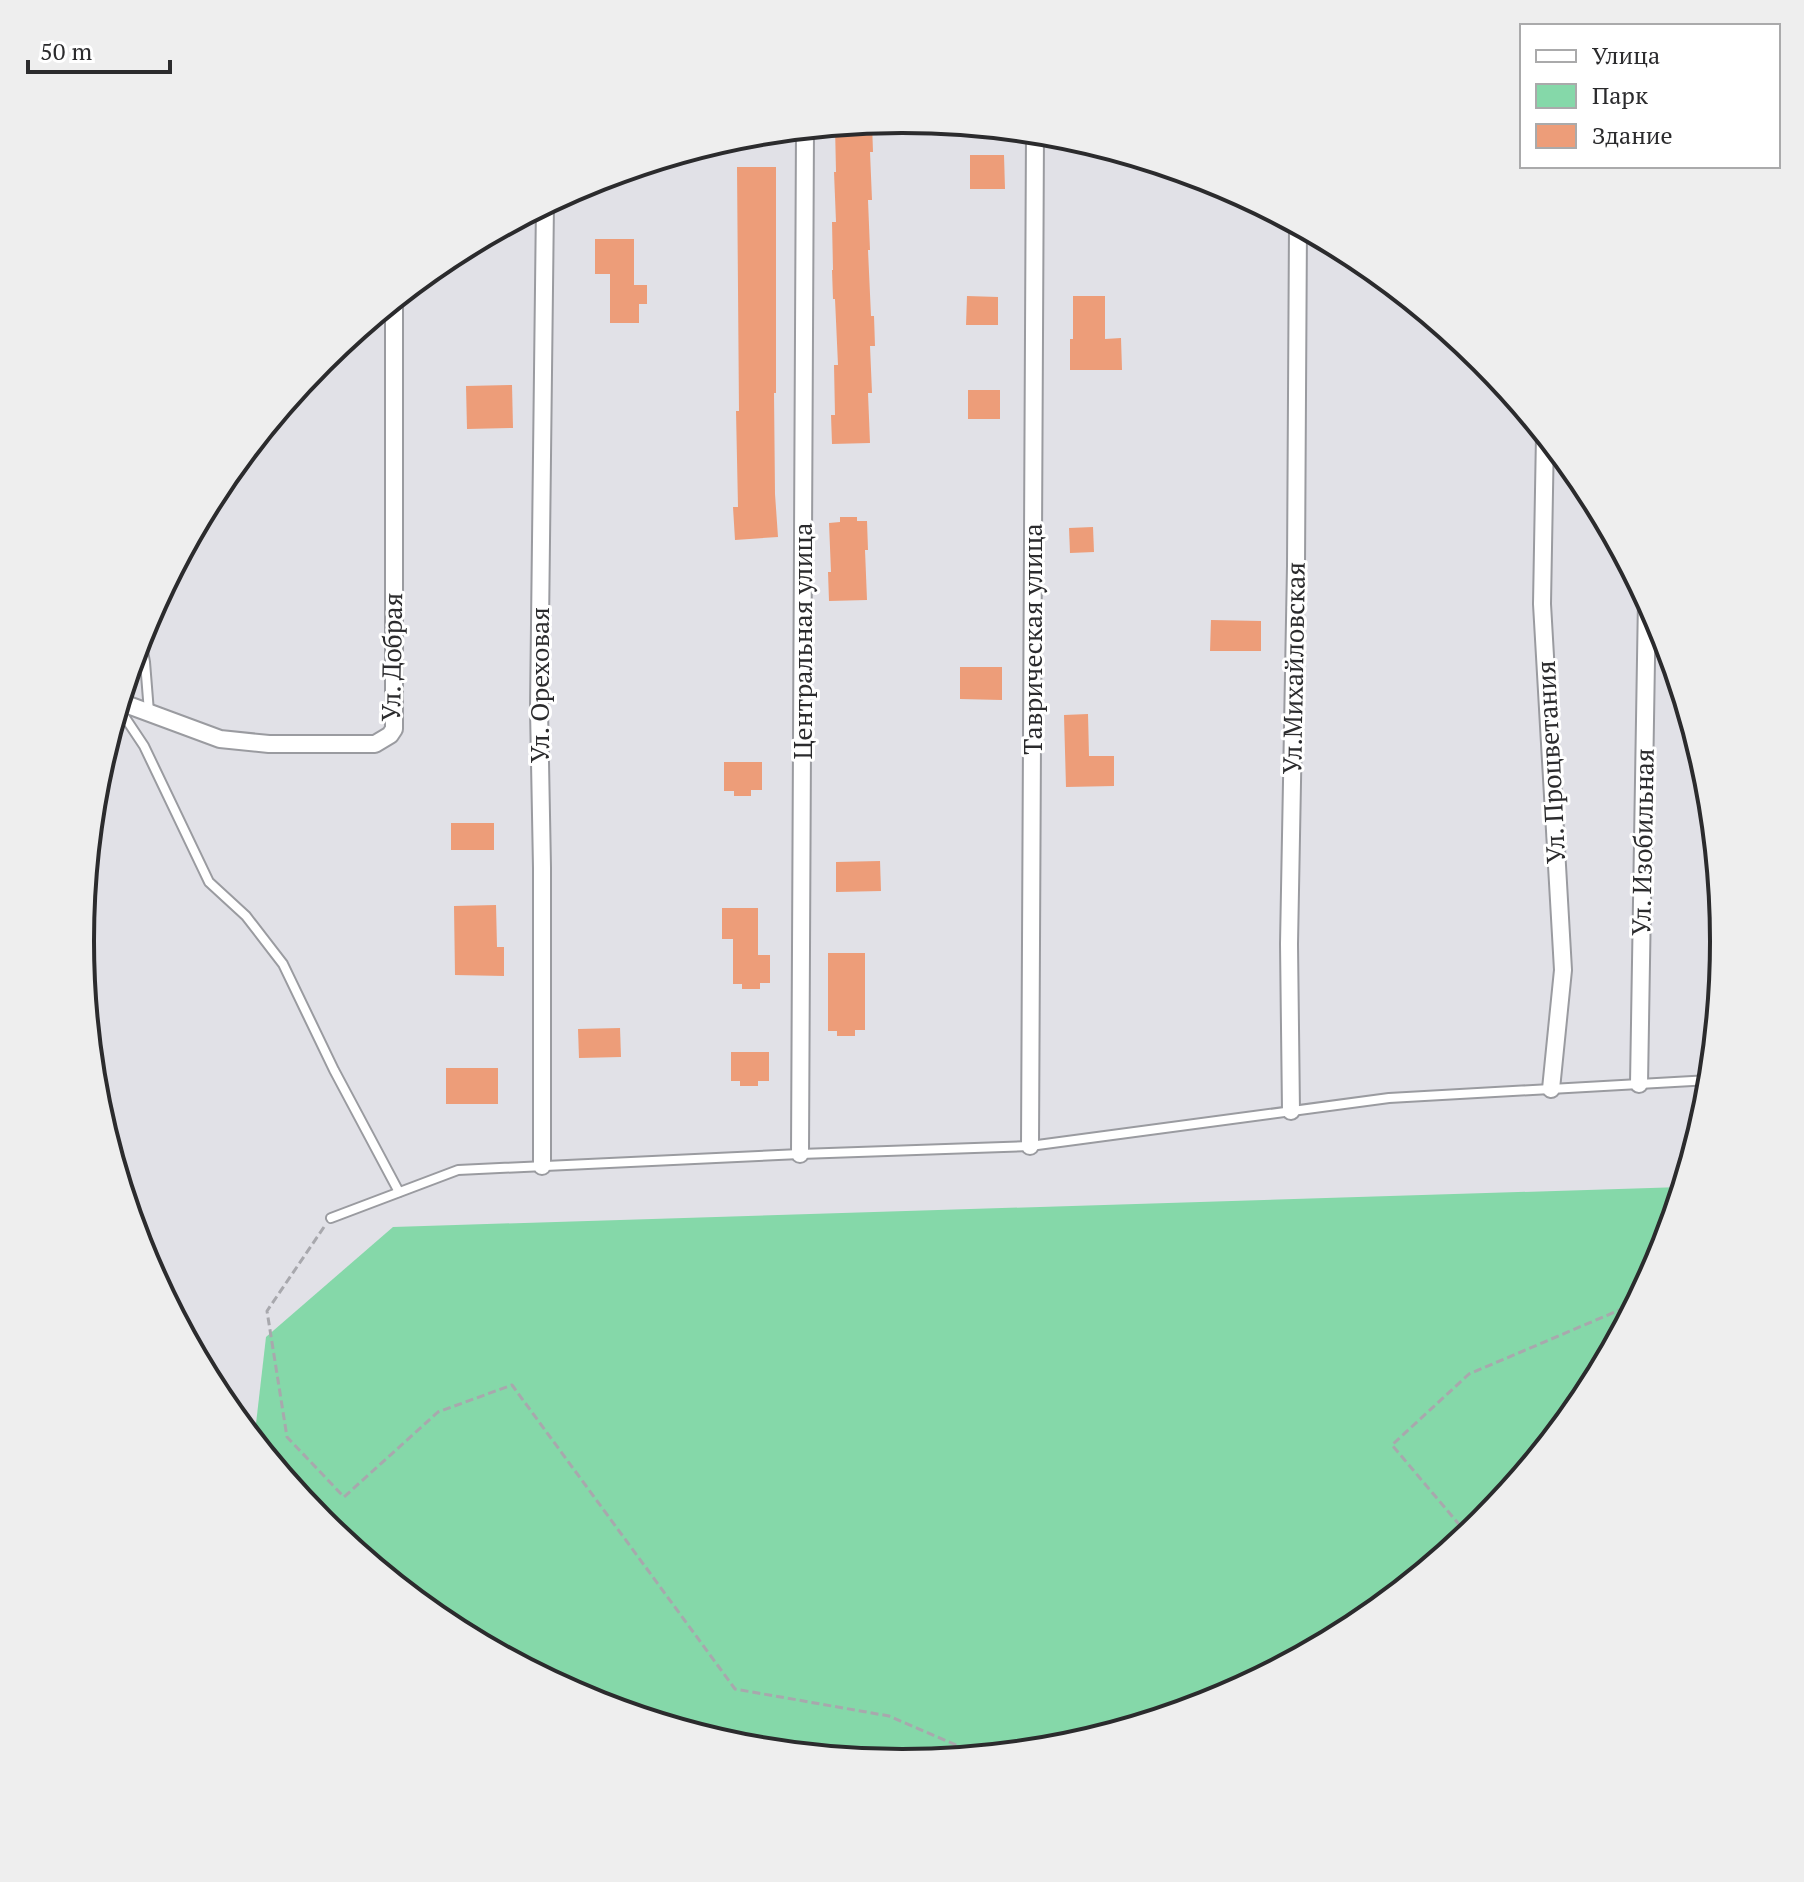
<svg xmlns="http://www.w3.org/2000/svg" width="1804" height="1882" font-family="'PT Serif',serif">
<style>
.green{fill:#85d8a9}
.building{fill:#ed9d79}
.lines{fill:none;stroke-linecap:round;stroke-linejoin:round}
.service-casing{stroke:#9a9ba0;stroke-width:12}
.minor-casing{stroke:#9a9ba0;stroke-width:20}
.path{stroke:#a8a8ad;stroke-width:3;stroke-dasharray:8 4;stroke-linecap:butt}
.service{stroke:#fff;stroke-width:8}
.minor{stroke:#fff;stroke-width:16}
.labels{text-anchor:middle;stroke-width:6;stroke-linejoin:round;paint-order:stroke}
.street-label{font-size:26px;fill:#2b2b2d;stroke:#fff}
.rim{fill:none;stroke:#2b2b2d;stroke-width:4}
</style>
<rect width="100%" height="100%" fill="#e1e1e7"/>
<!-- green -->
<polygon class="green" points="1682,1187 1661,1256 1585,1398 1483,1523 1358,1625 1216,1701 1062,1747 902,1763 741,1747 587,1700 445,1624 320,1522 254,1441 266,1337 393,1227"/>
<!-- building -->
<g class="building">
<polygon points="872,123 873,152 870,152 872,200 868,200 870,250 868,250 871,316 874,316 875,346 870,346 872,393 868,393 870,443 832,444 831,415 835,415 834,365 838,365 835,299 833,299 832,270 833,270 832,222 836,222 834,172 836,172 835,126"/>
<polygon points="970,155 1004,155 1005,189 970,189"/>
<polygon points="737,167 776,167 776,393 774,393 775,494 778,537 735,540 733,507 738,507 736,411 739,411"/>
<polygon points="595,239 634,239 634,285 647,285 647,304 639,304 639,323 610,323 610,274 595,274"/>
<polygon points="967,296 998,297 998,325 966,325"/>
<polygon points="1073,296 1105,296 1105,339 1121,338 1122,370 1070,370 1070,339 1073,339"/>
<polygon points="512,385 513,428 467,429 466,386"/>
<rect x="968" y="390" width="32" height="29"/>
<polygon points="840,517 857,517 857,521 867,521 868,550 865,550 867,600 829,601 828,572 831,572 829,523 840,522"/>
<polygon points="1093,527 1094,552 1070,553 1069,528"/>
<polygon points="1211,620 1261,621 1261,651 1210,651"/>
<polygon points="960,667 1002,667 1002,700 960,699"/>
<polygon points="1088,714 1089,756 1114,756 1114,786 1066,787 1064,715"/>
<polygon points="724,762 762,762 762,790 751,790 751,796 734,796 734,791 724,791"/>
<rect x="451" y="823" width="43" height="27"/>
<polygon points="880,861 881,891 836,892 836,862"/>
<polygon points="496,905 497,947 504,947 504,976 455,975 454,906"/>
<polygon points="722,908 758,908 758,955 770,955 770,983 760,983 760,989 742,989 742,984 733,984 733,939 722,939"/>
<polygon points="828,953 865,953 865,1030 855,1030 855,1036 837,1036 837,1031 828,1031"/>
<polygon points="620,1028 621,1057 579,1058 578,1029"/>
<polygon points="731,1052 769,1052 769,1081 758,1081 758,1086 740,1086 740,1081 731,1081"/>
<rect x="446" y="1068" width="52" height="36"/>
</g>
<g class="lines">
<!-- service casing -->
<g class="service-casing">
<g id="service">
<polyline points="140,635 145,662 149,712"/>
<polyline points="118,707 144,746 209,882 246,916 283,964 334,1070 399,1192"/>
<polyline points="331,1218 458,1170 800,1154 1030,1146 1389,1098 1710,1080"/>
</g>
</g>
<!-- minor casing -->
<g class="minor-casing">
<g id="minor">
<polyline points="1545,435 1542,604 1563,970 1551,1089"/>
<polyline points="120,702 220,739 269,744 375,744 390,735 394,729 394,300"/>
<polyline points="1639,1084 1647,599"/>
<polyline points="1291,1111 1289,944 1296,566 1298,225"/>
<polyline points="1030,1146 1035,132"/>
<polyline points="800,1154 805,129"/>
<polyline points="542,1166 542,868 539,709 545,204"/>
</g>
</g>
<!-- path -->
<g class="path">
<polyline points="324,1227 267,1311 287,1437 344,1497 438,1412 512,1385 735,1689 889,1716 979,1755"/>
<polyline points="1468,1535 1392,1445 1469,1374 1636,1303"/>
</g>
<!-- service -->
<use href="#service" class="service"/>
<!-- minor -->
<use href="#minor" class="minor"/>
</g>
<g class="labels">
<!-- street labels -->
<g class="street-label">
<text transform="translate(1033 639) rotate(-90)" y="9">Таврическая улица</text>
<text transform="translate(803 641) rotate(-90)" y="9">Центральная улица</text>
<text transform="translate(392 657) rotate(-89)" y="9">Ул. Добрая</text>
<text transform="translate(1294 668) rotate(-89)" y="9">Ул.Михайловская</text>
<text transform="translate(540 685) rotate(-90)" y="9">Ул. Ореховая</text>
<text transform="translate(1551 762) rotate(-93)" y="9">Ул. Процветания</text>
<text transform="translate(1643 842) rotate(-89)" y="9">Ул. Изобильная</text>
</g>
</g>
<!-- crop -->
<path d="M0 0H1804V1882H0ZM94 941a808 808 0 1 1 1616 0a808 808 0 1 1-1616 0Z" fill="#eee" fill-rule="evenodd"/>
<path class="rim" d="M94 941a808 808 0 1 1 1616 0a808 808 0 1 1-1616 0Z"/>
<!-- legend -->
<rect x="1520" y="24" width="260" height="144" fill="#ffffff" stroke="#aaaaab" stroke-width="2"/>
<rect x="1536" y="50" width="40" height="12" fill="#ffffff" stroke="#aaaaab" stroke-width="2"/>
<text x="1592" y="64" font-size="24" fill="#2b2b2d">Улица</text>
<rect x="1536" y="84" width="40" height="24" fill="#85d8a9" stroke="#aaaaab" stroke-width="2"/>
<text x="1592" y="104" font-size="24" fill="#2b2b2d">Парк</text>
<rect x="1536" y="124" width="40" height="24" fill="#ed9d79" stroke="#aaaaab" stroke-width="2"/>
<text x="1592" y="144" font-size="24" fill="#2b2b2d">Здание</text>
<!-- scale -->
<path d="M28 60v12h142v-12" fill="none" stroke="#2b2b2d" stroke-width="4"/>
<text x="40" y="60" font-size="24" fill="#2b2b2d" stroke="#ffffff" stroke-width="6" paint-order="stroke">50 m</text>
</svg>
